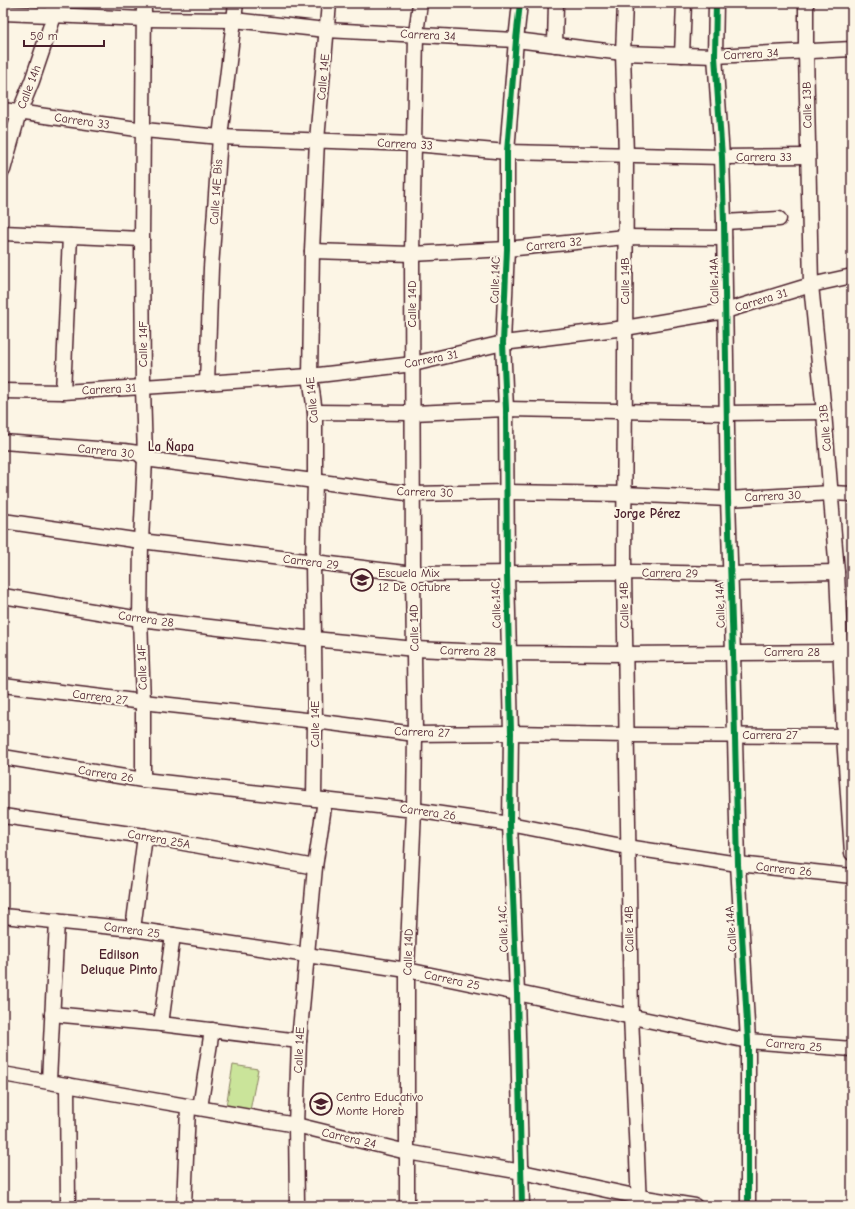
<svg xmlns="http://www.w3.org/2000/svg" width="855" height="1209" font-family="'Comic Neue',sans-serif">
<style>
.green{fill:#cae49a;stroke:#8a8262}
.lines{fill:none;stroke-linecap:round;stroke-linejoin:round}
.minor-casing{stroke:#4a1f2b;stroke-width:17}
.minor{stroke:#fcf5e5;stroke-width:14}
.cycleway-casing{stroke:#fcf5e5;stroke-width:8}
.cycleway{stroke:#00873e;stroke-width:6}
.labels{text-anchor:middle;stroke-width:4;stroke-linejoin:round;paint-order:stroke}
.street-label{font-size:12px;fill:#4a1f2b;stroke:#fcf5e5}
.poi-label{font-size:12px;fill:#4a1f2b;stroke:#fcf5e5;text-anchor:start}
.neighbourhood-label{font-size:13px;font-weight:bold;fill:#4a1f2b;stroke:#fcf5e5}
</style>
<rect width="100%" height="100%" fill="#fcf5e5"/>
<filter id="ink" filterUnits="userSpaceOnUse"><feTurbulence type="fractalNoise" baseFrequency=".025" numOctaves="2"/><feDisplacementMap in="SourceGraphic" scale="8" xChannelSelector="R" yChannelSelector="G"/><feConvolveMatrix kernelMatrix="1 2 1 2 8 2 1 2 1" color-interpolation-filters="sRGB"/></filter>
<g filter="url(#ink)">
<!-- green -->
<polygon class="green" points="233,1065 258,1069 249,1116 225,1112"/>
<g class="lines">
<!-- minor casing -->
<g class="minor-casing">
<g id="minor">
<polyline points="520,3 516,40 507,152 507,249 503,343 506,409 507,574 511,733 510,824 517,993 522,1206"/>
<polyline points="625,3 623,53 626,155 624,572 631,1015 639,1206"/>
<polyline points="716,3 715,56 722,157 724,222 728,499 733,653 738,864 748,1041 748,1206"/>
<polyline points="806,3 806,51 811,285 824,412 837,572 844,736 852,853"/>
<polyline points="3,13 144,19 234,20 326,30 516,40 623,53 715,56 852,49"/>
<polyline points="555,45 556,3"/>
<polyline points="682,55 684,3"/>
<polyline points="3,110 144,130 220,137 414,144 507,152 722,157 808,156"/>
<polyline points="3,170 19,113 32,81 54,16 54,3"/>
<polyline points="724,222 779,219"/>
<polyline points="3,233 142,239"/>
<polyline points="312,251 412,254 507,249 625,237 724,238"/>
<polyline points="207,383 211,268 220,137 236,3"/>
<polyline points="3,391 63,392 143,387 310,376 413,364 503,343 625,328 725,311 811,285 852,276"/>
<polyline points="63,392 70,236"/>
<polyline points="315,412 413,413 506,409 727,413 824,412"/>
<polyline points="3,442 124,451 138,453 145,459 414,494 506,492 624,494 728,499 831,493 852,494"/>
<polyline points="3,521 141,541 413,574 624,572 730,574 837,572"/>
<polyline points="3,596 140,619 314,639 415,649 509,653 625,654 841,652"/>
<polyline points="3,685 143,702 315,721 415,734 511,733 626,735 844,736"/>
<polyline points="3,757 143,780 414,810 510,824 627,847 738,864 852,876"/>
<polyline points="143,780 143,702 140,619 141,541 145,459 143,387 142,239 144,3"/>
<polyline points="314,798 315,721 313,562 315,481 315,412 310,376 312,251 317,140 329,3"/>
<polyline points="3,816 145,836 315,867"/>
<polyline points="3,916 133,929 407,970 748,1041 852,1049"/>
<polyline points="133,929 145,836"/>
<polyline points="52,1014 161,1024 299,1041"/>
<polyline points="161,1024 173,935"/>
<polyline points="3,1074 296,1125 407,1152 522,1172 639,1197 695,1206"/>
<polyline points="49,1081 57,921"/>
<polyline points="67,1085 68,1206"/>
<polyline points="200,1108 212,1030"/>
<polyline points="184,1206 188,1107"/>
<polyline points="297,1206 296,1125 299,1041 315,867 325,800"/>
<polyline points="407,1206 407,970 414,810 415,734 413,574 412,254 416,34 420,3"/>
</g>
</g>
<!-- minor -->
<use href="#minor" class="minor"/>
<!-- cycleway casing -->
<g class="cycleway-casing">
<g id="cycleway">
<polyline points="520,3 516,40 507,152 507,249 503,343 506,409 507,574 511,733 510,824 517,993 522,1206"/>
<polyline points="716,3 715,56 722,157 724,222 728,499 733,653 738,864 748,1041 748,1206"/>
</g>
</g>
<!-- cycleway -->
<use href="#cycleway" class="cycleway"/>
</g>
</g>
<!-- icons -->
<defs>
<g id="school-ring" transform="scale(1.15)"><circle r="9.5" fill="#fcf5e5" stroke="#4a1f2b" stroke-width="1.5"/><path d="M0-5L7-2L0 1L-7-2ZM-4 1L0 2.5L4 1V4Q0 6-4 4Z" fill="#4a1f2b"/></g>
</defs>
<g fill-rule="evenodd">
<use href="#school-ring" x="362" y="580"/>
<use href="#school-ring" x="321" y="1104"/>
</g>
<g class="labels">
<!-- street labels -->
<g class="street-label">
<text transform="translate(428 35) rotate(3)" y="4">Carrera 34</text>
<text transform="translate(751 54) rotate(-3)" y="4">Carrera 34</text>
<text transform="translate(323 77) rotate(-85)" y="4">Calle 14E</text>
<text transform="translate(29 87) rotate(-69)" y="4">Calle 14h</text>
<text transform="translate(807 105) rotate(-91)" y="4">Calle 13B</text>
<text transform="translate(82 121) rotate(8)" y="4">Carrera 33</text>
<text transform="translate(405 144) rotate(3)" y="4">Carrera 33</text>
<text x="764" y="161">Carrera 33</text>
<text transform="translate(216 192) rotate(-86)" y="4">Calle 14E Bis</text>
<text transform="translate(554 244) rotate(-6)" y="4">Carrera 32</text>
<text transform="translate(495 280) rotate(-88)" y="4">Calle 14C</text>
<text transform="translate(625 281) rotate(-90)" y="4">Calle 14B</text>
<text transform="translate(714 281) rotate(-91)" y="4">Calle 14A</text>
<text transform="translate(761 300) rotate(-17)" y="4">Carrera 31</text>
<text transform="translate(412 304) rotate(-90)" y="4">Calle 14D</text>
<text transform="translate(143 344) rotate(-90)" y="4">Calle 14F</text>
<text transform="translate(431 359) rotate(-11)" y="4">Carrera 31</text>
<text transform="translate(109 389) rotate(-3)" y="4">Carrera 31</text>
<text transform="translate(312 400) rotate(-95)" y="4">Calle 14E</text>
<text transform="translate(825 428) rotate(-95)" y="4">Calle 13B</text>
<text transform="translate(106 451) rotate(6)" y="4">Carrera 30</text>
<text transform="translate(425 492) rotate(2)" y="4">Carrera 30</text>
<text transform="translate(773 496) rotate(-3)" y="4">Carrera 30</text>
<text transform="translate(311 562) rotate(7)" y="4">Carrera 29</text>
<text transform="translate(670 573) rotate(1)" y="4">Carrera 29</text>
<text transform="translate(496 605) rotate(-92)" y="4">Calle 14C</text>
<text transform="translate(624 605) rotate(-91)" y="4">Calle 14B</text>
<text transform="translate(720 605) rotate(-92)" y="4">Calle 14A</text>
<text transform="translate(146 619) rotate(8)" y="4">Carrera 28</text>
<text transform="translate(414 628) rotate(-91)" y="4">Calle 14D</text>
<text transform="translate(468 651) rotate(2)" y="4">Carrera 28</text>
<text x="792" y="656">Carrera 28</text>
<text transform="translate(142 667) rotate(-92)" y="4">Calle 14F</text>
<text transform="translate(100 697) rotate(7)" y="4">Carrera 27</text>
<text transform="translate(315 724) rotate(-90)" y="4">Calle 14E</text>
<text transform="translate(422 732) rotate(2)" y="4">Carrera 27</text>
<text x="770" y="739">Carrera 27</text>
<text transform="translate(106 774) rotate(9)" y="4">Carrera 26</text>
<text transform="translate(428 812) rotate(8)" y="4">Carrera 26</text>
<text transform="translate(159 839) rotate(10)" y="4">Carrera 25A</text>
<text transform="translate(784 869) rotate(6)" y="4">Carrera 26</text>
<text transform="translate(503 929) rotate(-92)" y="4">Calle 14C</text>
<text transform="translate(629 929) rotate(-91)" y="4">Calle 14B</text>
<text transform="translate(731 929) rotate(-94)" y="4">Calle 14A</text>
<text transform="translate(132 930) rotate(8)" y="4">Carrera 25</text>
<text transform="translate(408 952) rotate(-88)" y="4">Calle 14D</text>
<text transform="translate(452 980) rotate(12)" y="4">Carrera 25</text>
<text transform="translate(794 1045) rotate(5)" y="4">Carrera 25</text>
<text transform="translate(299 1050) rotate(-87)" y="4">Calle 14E</text>
<text transform="translate(349 1138) rotate(13)" y="4">Carrera 24</text>
</g>
<!-- poi labels -->
<g class="poi-label">
<text x="378" y="577">Escuela Mix<tspan x="378" dy="14">12 De Octubre</tspan></text>
<text x="336" y="1101">Centro Educativo<tspan x="336" dy="14">Monte Horeb</tspan></text>
</g>
<!-- neighbourhood labels -->
<g class="neighbourhood-label">
<text x="171" y="451">La Ñapa</text>
<text x="647" y="518">Jorge Pérez</text>
<text x="119" y="959">Edilson<tspan x="119" dy="15">Deluque Pinto</tspan></text>
</g>
</g>
<!-- margin -->
<rect width="855" height="1209" fill="none" stroke="#fcf5e5" stroke-width="16"/>
<rect x="8" y="8" width="839" height="1193" fill="none" stroke="#4a1f2b" stroke-width="1.5" filter="url(#ink)"/>
<!-- scale -->
<path d="M24 40v6h80v-6" fill="none" stroke="#4a1f2b" stroke-width="2"/>
<text x="30" y="40" font-size="12" fill="#4a1f2b" stroke="#fcf5e5" stroke-width="3" paint-order="stroke">50 m</text>
</svg>
